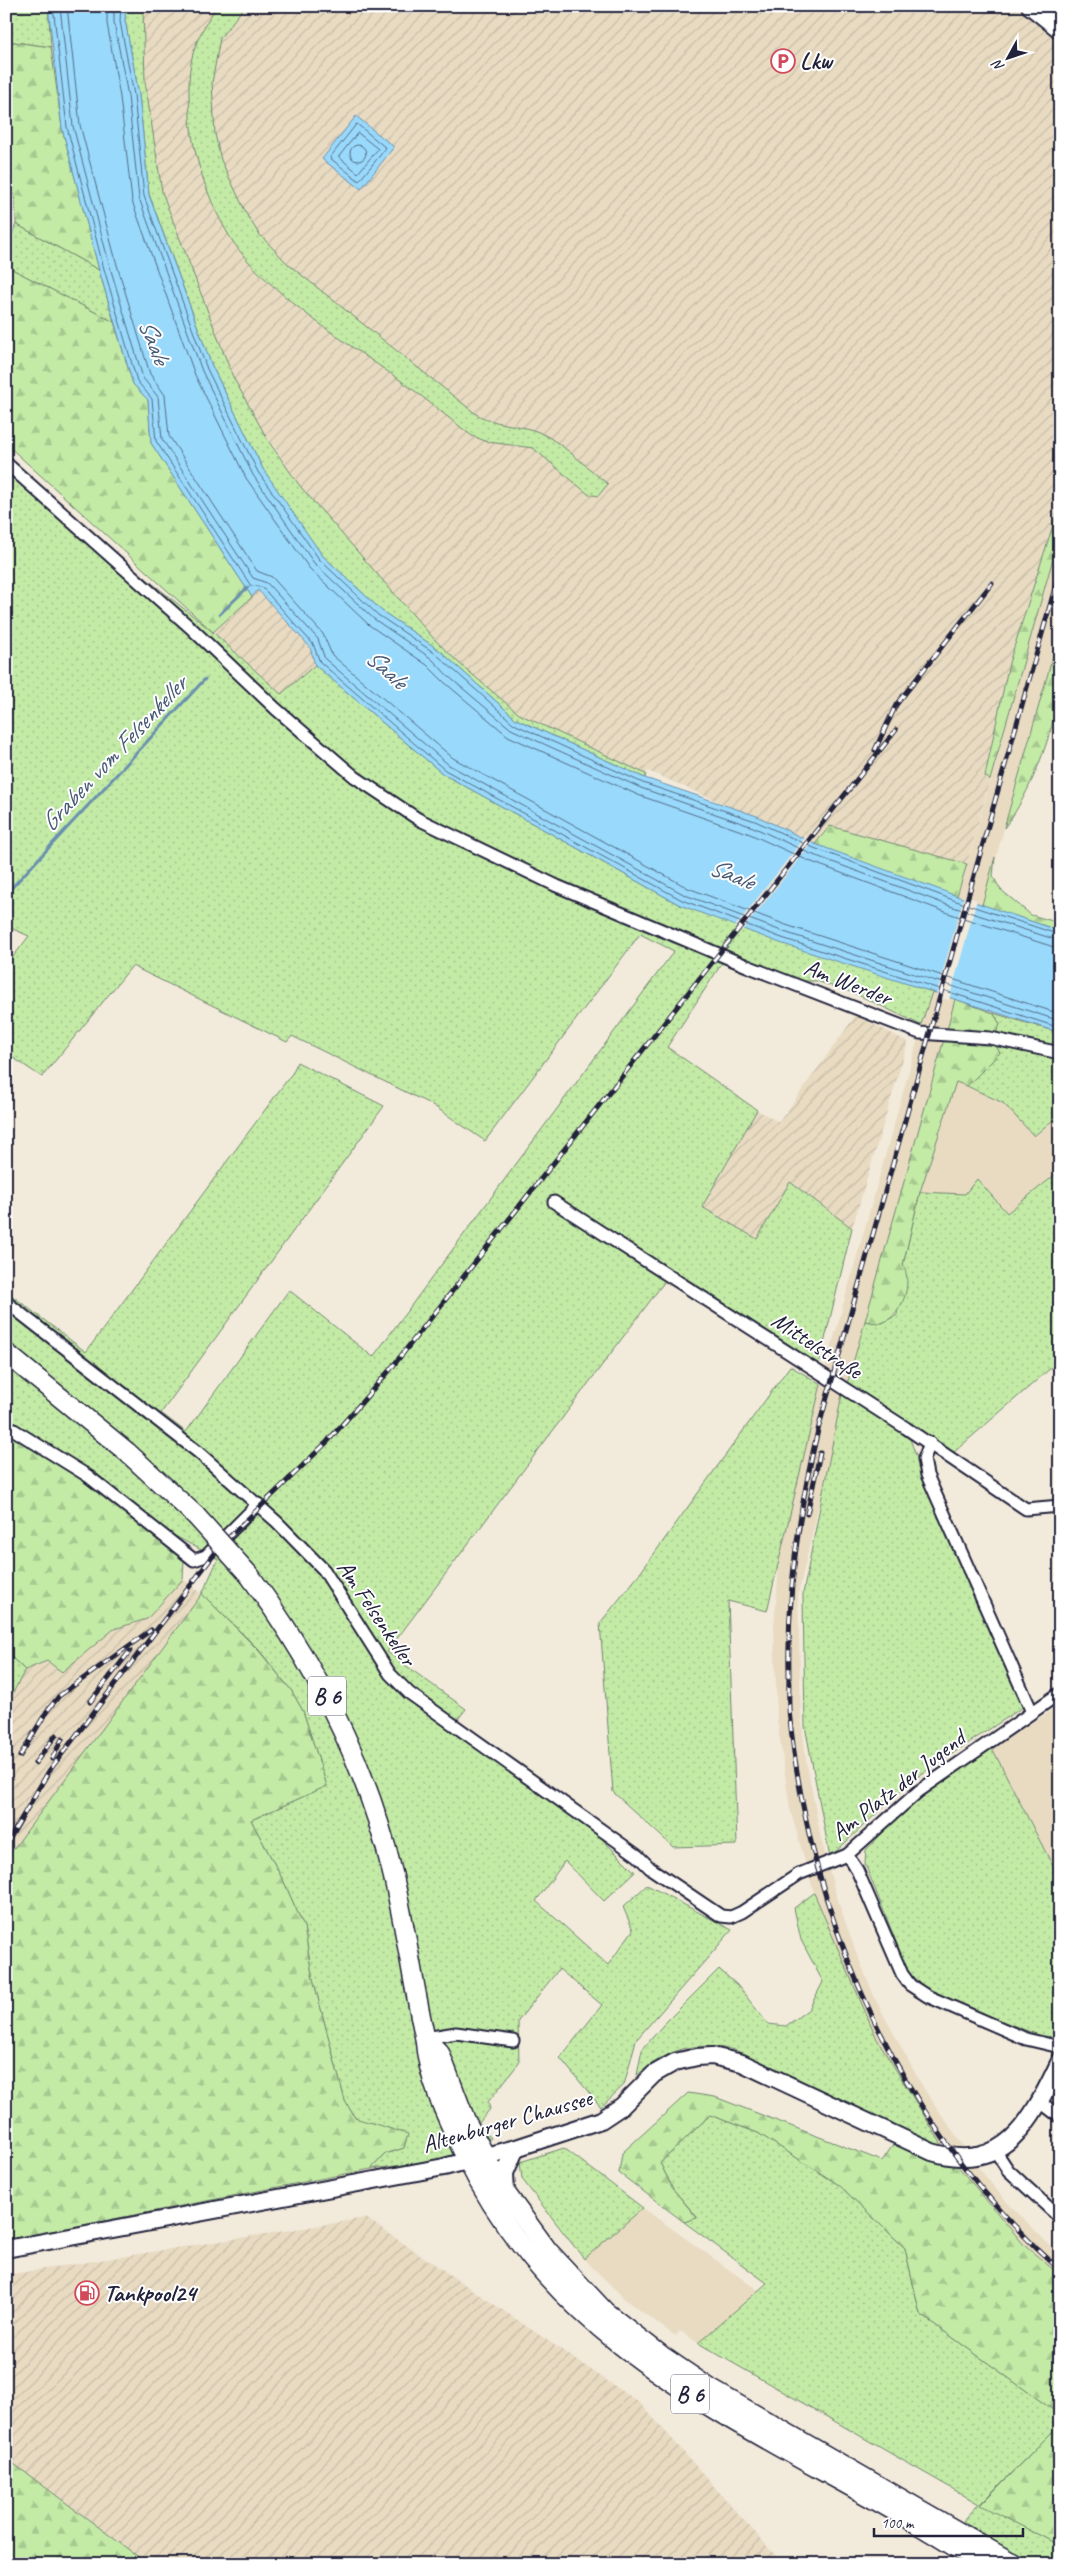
<svg xmlns="http://www.w3.org/2000/svg" width="1066" height="2570" font-family="Caveat,sans-serif">
<style>
.built{fill:#e8dbc2}
.industrial{fill:url(#industrial-furrows)}
.grass{fill:url(#grass-dots);stroke:#728670}
.forest{fill:url(#forest-firs);stroke:#728670}
.water{fill:#99d9fb;stroke:#6990ae}
.pier{fill:#f2eadb}
.lines{fill:none;stroke-linecap:round;stroke-linejoin:round}
.shore{stroke:#526b88;stroke-width:1}
.stream{stroke:#6990ae;stroke-width:3}
.street-casing{stroke:#22223b;stroke-width:15}
.secondary-casing{stroke:#22223b;stroke-width:20}
.primary-casing{stroke:#22223b;stroke-width:22}
.street{stroke:#fff;stroke-width:11}
.secondary{stroke:#fff;stroke-width:16}
.primary{stroke:#fff;stroke-width:19}
.rail-casing{stroke:#22223b;stroke-width:5}
.rail{stroke:#fff;stroke-width:3;stroke-dasharray:9;stroke-linecap:butt}
.primary-bridge-casing{stroke:#22223b;stroke-width:22;stroke-linecap:butt}
.primary-bridge{stroke:#fff;stroke-width:19}
.labels{text-anchor:middle;stroke-width:4;stroke-linejoin:round;paint-order:stroke}
.shield{fill:#fff;stroke:#646476;stroke-width:1}
.shield-label{font-size:22px;font-weight:bold;fill:#22223b}
.poi-label{font-size:24px;font-weight:bold;fill:#22223b;stroke:#fff;text-anchor:start}
.street-label{font-size:24px;fill:#22223b;stroke:#fff}
.water-label{font-size:25px;font-style:italic;fill:#465975;stroke:#fff}
</style>
<defs>
<pattern id="industrial-furrows" width="10" height="10" patternUnits="userSpaceOnUse" patternTransform="scale(1.25)"><rect width="10" height="10" fill="#e8dbc2"/><path d="M-1 1l2-2M0 10L10 0M9 11l2-2" fill="none" stroke="#c7bca8"/></pattern>
<pattern id="grass-dots" width="8" height="8" patternUnits="userSpaceOnUse" patternTransform="scale(1.25)"><rect width="8" height="8" fill="#c3eba6"/><path d="M2 2h.1M6 6h.1" fill="none" stroke="#a7c990" stroke-width="1.8" stroke-linecap="round"/></pattern>
<pattern id="forest-firs" width="22" height="20" patternUnits="userSpaceOnUse" patternTransform="scale(1.25)"><rect width="22" height="20" fill="#c3eba6"/><path d="M5 1l3.5 6h-7zM16 11l3.5 6h-7z" fill="#a7c990"/></pattern>
</defs>
<rect width="100%" height="100%" fill="#f2eadb"/>
<filter id="ink" filterUnits="userSpaceOnUse"><feTurbulence type="fractalNoise" baseFrequency=".02" numOctaves="2"/><feDisplacementMap in="SourceGraphic" scale="10" xChannelSelector="R" yChannelSelector="G"/><feConvolveMatrix kernelMatrix="1 2 1 2 8 2 1 2 1" color-interpolation-filters="sRGB"/></filter>
<g filter="url(#ink)">
<!-- built -->
<g class="built">
<polygon points="1060,534 1060,631 847,1384 798,1595 801,1715 806,1759 821,1839 836,1895 854,1947 876,2001 924,2089 974,2162 1004,2199 1060,2256 1060,2275 1026,2246 944,2148 877,2039 843,1964 814,1893 790,1809 777,1719 774,1626 780,1556 821,1384"/>
<polygon points="956,1081 1003,1103 1034,1136 1060,1114 1060,1171 1007,1213 965,1194 920,1192"/>
<polygon points="1060,1705 1060,1880 992,1748"/>
<polygon points="643,2208 759,2291 698,2343 680,2331 675,2336 627,2301 584,2259"/>
</g>
<!-- industrial -->
<g class="industrial">
<polygon points="143,6 1017,6 1060,41 1060,503 1009,663 985,776 990,780 967,864 830,826 815,844 648,771 646,774 519,714 460,664 435,640 300,486 250,411 233,377 162,192 145,81"/>
<polygon points="258,590 310,647 315,665 281,694 213,632"/>
<polygon points="856,1015 908,1042 852,1228 790,1182 757,1239 702,1207 757,1110 779,1122"/>
<polygon points="183,1579 202,1594 9,1862 6,1860 6,1706 25,1670 48,1661 62,1672 114,1629 147,1619"/>
<polygon points="366,2218 640,2403 783,2564 6,2564 6,2275"/>
</g>
<!-- grass -->
<g class="grass">
<polygon points="6,6 48,6 51,47 6,41"/>
<polygon points="126,6 143,6 145,81 162,192 233,377 269,442 300,486 435,640 460,664 519,714 646,774 645,778 516,719 439,650 382,611 322,555 282,498 263,469 212,366 149,194 139,95 125,20"/>
<path d="M217 6H245L220 38 212 83 215 134 221 160 247 215 259 234 289 265 476 414C494 425 516 424 536 431 560 440 587 468 608 484L598 496 588 494 533 448 488 442 472 436C447 417 423 396 397 378 347 343 276 298 239 250 214 218 192 157 190 117 187 66 189 48 217 6Z"/>
<polygon points="16,224 99,270 114,322 6,266 6,250"/>
<polygon points="6,466 213,632 281,694 315,665 443,774 680,905 932,992 921,1025 854,993 816,981 802,981 728,954 667,1047 757,1110 702,1207 757,1239 790,1182 852,1228 818,1368 555,1208 665,1281 387,1652 466,1709 449,1730 590,1827 635,1872 604,1901 565,1861 536,1901 608,1965 633,1930 623,1907 647,1885 732,1930 636,2040 624,2085 601,2107 560,2058 602,2005 559,1969 518,2021 519,2063 488,2102 490,2109 478,2124 491,2138 451,2159 371,2169 385,2154 404,2148 366,2123 355,2118 345,2101 312,1975 304,1927 284,1882 251,1820 327,1786 303,1711 291,1690 259,1650 202,1594 218,1559 175,1536 129,1501 26,1433 22,1427 6,1419 6,1291 86,1352 293,1072 297,1062 384,1106 161,1413 186,1432 289,1290 373,1357 674,951 640,934 485,1141 434,1106 292,1036 287,1042 132,966 42,1077 6,1053 6,966 29,936 6,926"/>
<polygon points="993,1013 1060,1033 1060,1048 996,1034 1000,1024"/>
<polygon points="994,1043 1060,1059 1060,1114 1034,1136 1003,1103 967,1086 1000,1053"/>
<polygon points="1060,1171 1060,1360 954,1452 847,1384 865,1321 882,1323 897,1315 903,1265 920,1192 965,1194 977,1179 1007,1213"/>
<polygon points="790,1366 821,1384 767,1611 728,1601 737,1845 673,1847 613,1792 600,1623 638,1576"/>
<polygon points="842,1394 910,1439 928,1488 1023,1707 911,1781 830,1857 805,1726 803,1594"/>
<polygon points="6,1652 25,1670 6,1706"/>
<polygon points="992,1748 1060,1880 1059,2037 1041,2036 936,1996 909,1974 865,1864 866,1850 911,1804"/>
<path d="M814 1893 877 2039 944 2148 735 2050C691 2041 672 2048 637 2075L642 2050 663 2025 719 1969 737 1985 768 2024 786 2026 809 2009 823 1982 801 1940 794 1908Z"/>
<polygon points="710,2115 758,2133 839,2185 905,2248 920,2314 1060,2415 1060,2424 980,2504 1055,2543 1060,2542 1060,2564 1025,2564 963,2521 979,2504 698,2343 767,2283 684,2222 697,2217 673,2189 660,2163"/>
<polygon points="564,2148 643,2208 584,2259 522,2179 520,2162"/>
</g>
<!-- forest -->
<g class="forest">
<path d="M6 41 51 47 62 128 99 270 16 224C16 204 14 188 6 170Z"/>
<polygon points="6,266 114,322 133,384 148,400 151,443 252,597 213,632 6,444"/>
<polygon points="1060,503 1060,534 990,780 985,776 1009,663"/>
<path d="M1060 631C1060 651 1063 673 1059 693 1053 734 1030 795 1004 828Z"/>
<polygon points="830,826 967,864 949,922 815,844"/>
<polygon points="995,857 993,876 1000,889 1031,915 1060,923 1060,931 982,905"/>
<polygon points="955,999 993,1013 1000,1024 996,1034 947,1030"/>
<path d="M944 1039 994 1043 1000 1053 967 1086 956 1082 920 1192 903 1265C913 1283 903 1314 884 1322 879 1324 871 1322 865 1321Z"/>
<polygon points="6,1431 61,1464 122,1506 184,1560 183,1579 147,1619 114,1629 62,1672 47,1661 25,1670 6,1652"/>
<polygon points="202,1594 259,1651 291,1690 303,1711 327,1786 251,1820 284,1882 304,1927 312,1975 345,2101 355,2118 408,2134 404,2148 385,2154 371,2169 6,2240 6,1859"/>
<polygon points="688,2093 715,2097 882,2161 895,2142 956,2164 1025,2246 1060,2275 1060,2415 920,2314 905,2248 839,2185 758,2133 710,2115 660,2163 673,2189 697,2218 684,2222 619,2173 622,2153"/>
<polygon points="1060,2424 1060,2542 1055,2543 980,2505"/>
<polygon points="6,2458 148,2564 6,2564"/>
</g>
<!-- water -->
<g class="water">
<polygon points="48,6 126,6 125,20 139,95 149,195 212,366 263,469 322,555 382,611 439,650 516,719 645,778 757,816 815,844 957,896 1060,931 1060,1033 780,943 680,905 443,774 315,665 310,647 258,590 252,597 151,443 148,400 133,384 99,270 62,128"/>
<polygon points="356,116 394,147 361,189 322,159"/>
</g>
<!-- pier -->
<g class="pier">
<polygon points="806,836 814,840 742,931 734,928"/>
<polygon points="964,896 977,900 949,1000 936,996"/>
</g>
<g class="lines">
<!-- shore -->
<g class="shore">
<polyline points="53,6 67,127 104,269 137,381 152,399 156,441 251,586 262,587 313,644 320,662 445,770 682,900 782,938 1060,1028"/>
<polyline points="60,6 73,126 110,267 143,378 158,397 162,439 253,578 267,583 318,639 325,659 449,765 685,895 784,932 1060,1021"/>
<polyline points="67,6 80,125 117,265 150,374 165,395 169,436 257,571 272,577 323,634 332,655 453,758 688,888 786,925 1060,1014"/>
<polyline points="107,6 107,23 120,97 132,201 195,375 246,478 309,568 369,625 427,665 444,682 508,736 638,795 750,834 809,861 951,914 1060,949"/>
<polyline points="114,6 114,22 128,96 139,198 202,371 253,475 314,563 374,619 432,659 448,676 511,729 641,788 753,827 811,854 953,907 1060,941"/>
<polyline points="121,6 120,21 134,95 144,196 207,369 258,472 319,559 378,615 436,654 514,724 643,783 755,821 814,848 956,901 1060,935"/>
<polygon points="357,124 386,148 359,181 330,158"/>
<polygon points="358,133 378,149 358,173 339,157"/>
<circle cx="358" cy="153" r="8"/>
</g>
<!-- stream -->
<g class="stream">
<polyline points="220,614 248,587"/>
<polyline points="6,894 205,679"/>
</g>
<!-- street casing -->
<g class="street-casing">
<g id="street">
<polyline points="6,463 192,629 276,709 355,777 418,819 557,886 747,966 920,1033 990,1038 1060,1053"/>
<polyline points="554,1202 906,1428 1020,1505 1026,1509 1060,1506"/>
<polyline points="6,1302 198,1452 277,1522 324,1570 390,1674 409,1693 638,1856 650,1868 721,1916 731,1917 742,1912 799,1874 847,1855 919,1791 1060,1693"/>
<polyline points="6,1425 88,1476 194,1560 206,1556 258,1504"/>
<polyline points="930,1443 924,1459 927,1475 1032,1712"/>
<polyline points="847,1855 857,1870 902,1974 910,1985 927,1996 1026,2039 1060,2047"/>
<polyline points="425,2038 456,2033 513,2041"/>
<polyline points="1039,2101 1060,2117"/>
<polyline points="994,2149 1008,2170 1060,2218"/>
</g>
</g>
<!-- secondary casing -->
<g class="secondary-casing">
<g id="secondary">
<polyline points="1030,6 1060,30"/>
<polyline points="506,2193 505,2173 516,2148"/>
<path d="M6 2249 444 2167 516 2148 601 2120 622 2106 654 2074 675 2062 697 2057 712 2056 742 2063 932 2152C1007 2175 1033 2117 1060 2061"/>
</g>
</g>
<!-- primary casing -->
<g class="primary-casing">
<g id="primary">
<polyline points="6,1353 127,1452 196,1516"/>
<path d="M250 1576C317 1667 367 1765 393 1875 406 1929 413 1984 425 2038 428 2080 447 2118 465 2155 572 2376 791 2438 982 2564"/>
<polyline points="425,2038 440,2054 466,2122 507,2195 548,2251 605,2312 662,2356 712,2390 1014,2564"/>
</g>
</g>
<!-- street -->
<use href="#street" class="street"/>
<!-- secondary -->
<use href="#secondary" class="secondary"/>
<!-- primary -->
<use href="#primary" class="primary"/>
<!-- rail casing -->
<g class="rail-casing">
<g id="rail">
<path d="M1060 570 819 1426C799 1508 787 1589 789 1674 789 1689 788 1705 790 1720 812 1928 903 2130 1060 2270"/>
<polyline points="875,750 896,705 992,583"/>
<polyline points="807,1514 820,1453"/>
<polyline points="90,1702 130,1651"/>
<polyline points="20,1756 47,1711 59,1696 151,1630"/>
<polyline points="52,1759 62,1739"/>
<polyline points="35,1763 56,1735"/>
<polyline points="6,1845 49,1771 222,1544 327,1442 389,1371 896,730"/>
</g>
</g>
<!-- rail -->
<use href="#rail" class="rail"/>
<!-- primary-bridge casing -->
<g class="primary-bridge-casing">
<polyline id="primary-bridge" points="196,1516 250,1576"/>
</g>
<!-- primary-bridge -->
<use href="#primary-bridge" class="primary-bridge"/>
</g>
</g>
<!-- icons -->
<defs>
<g id="parking-ring" transform="scale(1.25)"><circle r="9.5" fill="#fff" stroke="#d1495b" stroke-width="1.5"/><path d="M-3.5-5.5H1a3.5 3.5 0 0 1 0 7H-1V5.5H-3.5ZM-1-3.4V-.6H.8a1.4 1.4 0 0 0 0-2.8Z" fill="#d1495b"/></g>
<g id="fuel-ring" transform="scale(1.25)"><circle r="9.5" fill="#fff" stroke="#d1495b" stroke-width="1.5"/><path d="M-5.5-6h7V0h2V4h1.3V-2.5L3-4.5l.8-.8L6-3V5H2.5V1h-1V6h-7ZM-4.2-4.7v3.2H.2V-4.7Z" fill="#d1495b"/></g>
</defs>
<g fill-rule="evenodd">
<use href="#parking-ring" x="783" y="61"/>
<use href="#fuel-ring" x="87" y="2293"/>
</g>
<g class="labels">
<!-- shield labels -->
<g class="shield">
<rect x="308" y="1676.5" width="38" height="39" rx="4"/>
<rect x="671" y="2374.5" width="38" height="39" rx="4"/>
</g>
<g class="shield-label">
<text x="327" y="1704">B 6</text>
<text x="690" y="2402">B 6</text>
</g>
<!-- poi labels -->
<g class="poi-label">
<text x="800" y="69">Lkw</text>
<text x="104" y="2301">Tankpool24</text>
</g>
<!-- street labels -->
<g class="street-label">
<text transform="translate(848 982) rotate(21)" y="8">Am Werder</text>
<text transform="translate(817 1345) rotate(33)" y="8">Mittelstraße</text>
<text transform="translate(377 1613) rotate(56)" y="8">Am Felsenkeller</text>
<text transform="translate(898 1785) rotate(-38)" y="8">Am Platz der Jugend</text>
<text transform="translate(507 2121) rotate(-16)" y="8">Altenburger Chaussee</text>
</g>
<!-- water labels -->
<g class="water-label">
<text transform="translate(155 341) rotate(69)" y="9">Saale</text>
<text transform="translate(387 668) rotate(42)" y="9">Saale</text>
<text transform="translate(113 753) rotate(-47)" y="9">Graben vom Felsenkeller</text>
<text transform="translate(732 873) rotate(22)" y="9">Saale</text>
</g>
</g>
<!-- margin -->
<rect width="1066" height="2570" fill="none" stroke="#fff" stroke-width="25"/>
<rect x="12" y="12" width="1041" height="2545" fill="none" stroke="#22223b" stroke-width="2" filter="url(#ink)"/>
<!-- north arrow -->
<g transform="translate(1008 58) rotate(230)" stroke="#ffffff" stroke-width="4" paint-order="stroke">
<path d="M0-4L9 19L0 12L-9 19Z" fill="#22223b"/>
<text y="-8" font-size="14" font-weight="bold" text-anchor="middle" fill="#22223b">N</text>
</g>
<!-- scale -->
<path d="M874 2528v8h149v-8" fill="none" stroke="#22223b" stroke-width="2.5"/>
<text x="881" y="2528" font-size="15" fill="#22223b" stroke="#ffffff" stroke-width="4" paint-order="stroke">100 m</text>
</svg>
